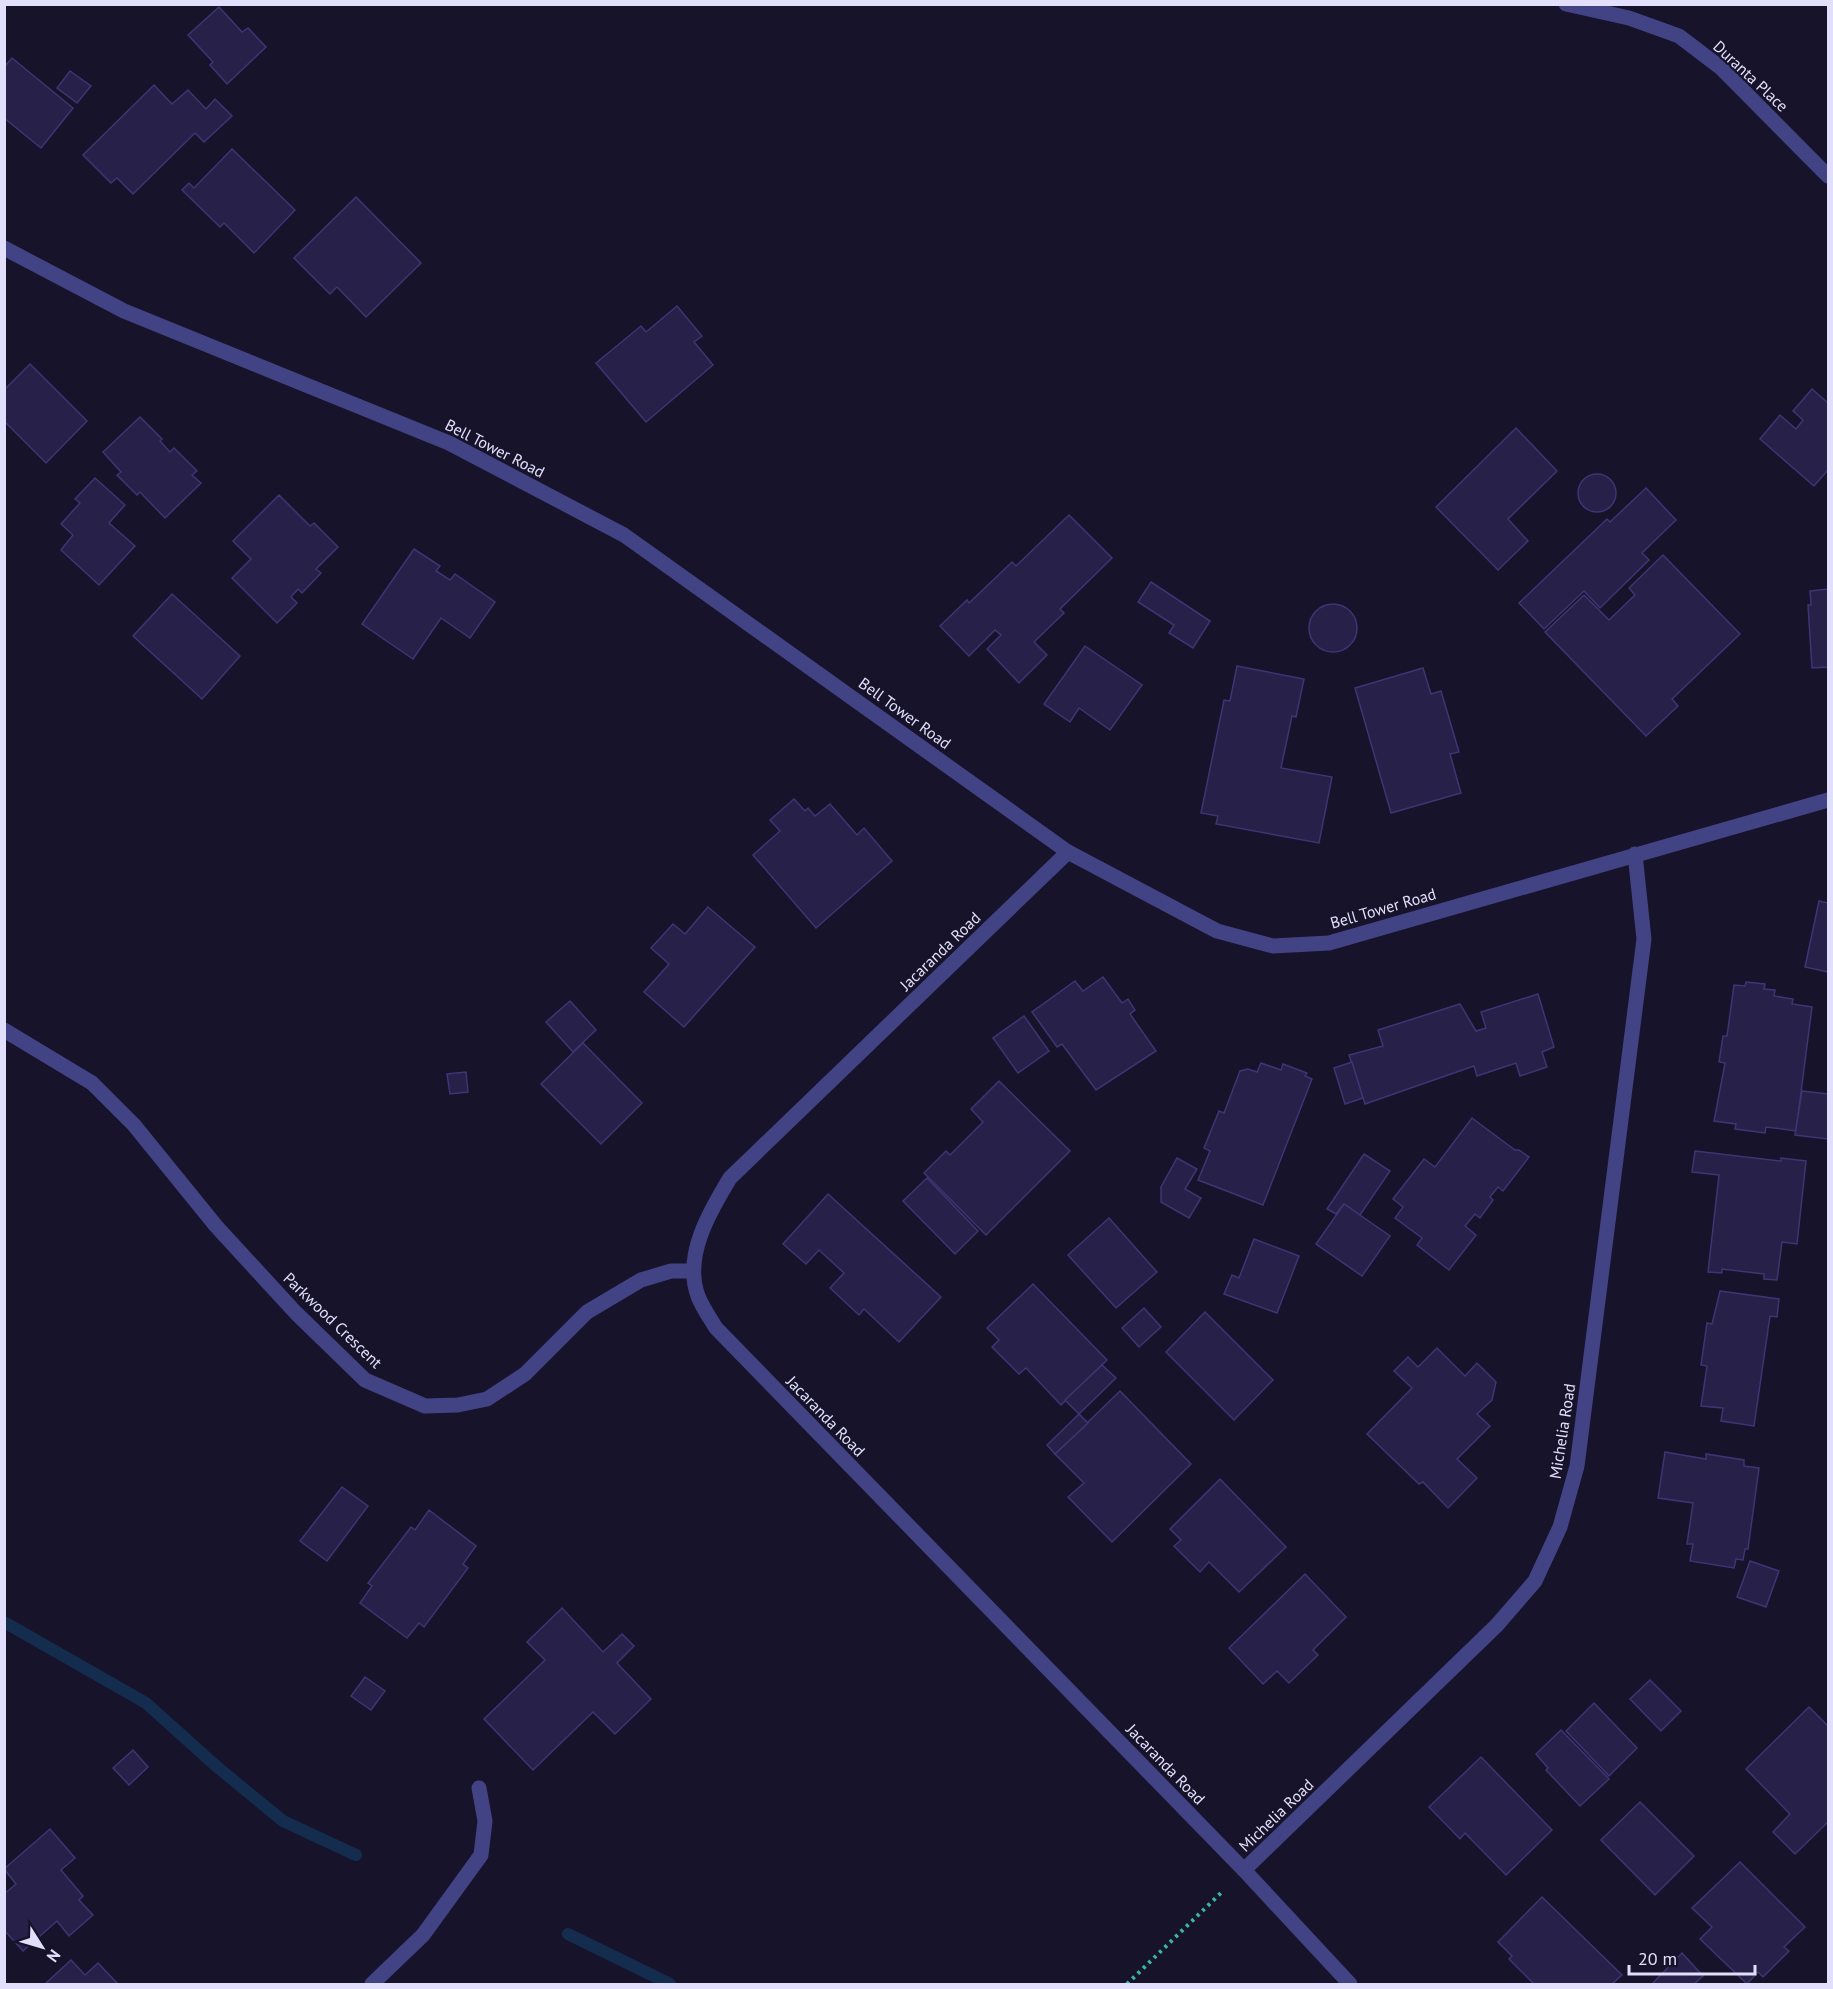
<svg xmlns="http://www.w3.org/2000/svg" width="1833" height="1989" font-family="'PT Sans',sans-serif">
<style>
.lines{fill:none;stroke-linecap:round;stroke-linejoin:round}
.stream{stroke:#142d4e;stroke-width:12}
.building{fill:#272149;stroke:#3e3574;stroke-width:1.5}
.path{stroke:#3bb4a6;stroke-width:4;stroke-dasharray:3 4.5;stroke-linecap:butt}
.minor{stroke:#424385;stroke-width:15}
.labels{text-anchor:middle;stroke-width:4.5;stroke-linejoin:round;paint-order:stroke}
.street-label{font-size:16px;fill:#e1dffc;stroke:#16132a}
</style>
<rect width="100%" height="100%" fill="#16132a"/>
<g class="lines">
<!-- stream -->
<g class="stream">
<polyline points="4,1622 146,1703 216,1766 283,1821 356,1855"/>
<polyline points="568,1934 670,1984"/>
</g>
</g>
<!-- building -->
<g class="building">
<polygon points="219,7 242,32 248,28 266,47 227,84 210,65 213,62 188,35"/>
<polygon points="12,58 73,108 41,148 4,118 4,67"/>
<polygon points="70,71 91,86 77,103 57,88"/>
<polygon points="154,85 172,104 188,90 206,109 215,99 232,116 204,142 195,133 133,194 117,178 111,183 83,155"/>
<polygon points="232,149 295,210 254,253 224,223 220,227 182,190 189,183 194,188"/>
<polygon points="356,197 421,263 366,317 337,287 330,294 294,258"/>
<polygon points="677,306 702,336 694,342 713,365 646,422 596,363 641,326 646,332"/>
<polygon points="30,364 87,421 46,463 4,421 4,390"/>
<polygon points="1812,389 1828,403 1828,470 1814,486 1760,439 1780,415 1796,429 1803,420 1793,411"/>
<polygon points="140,417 162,439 160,441 170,452 174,448 197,471 192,475 201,483 165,518 140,492 137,495 117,475 121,472 103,452"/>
<polygon points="1516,428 1557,471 1508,519 1528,541 1498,570 1436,507"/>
<circle cx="1597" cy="493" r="19"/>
<polygon points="95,478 125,505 109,523 135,546 99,585 61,550 73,535 61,524 80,503 75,499"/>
<polygon points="1646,488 1676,520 1642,553 1649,560 1600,608 1584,591 1544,629 1519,603 1607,519 1610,522"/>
<polygon points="279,495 310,526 314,523 338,547 316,569 321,573 302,593 298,589 291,597 297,603 277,623 232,578 251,559 233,541"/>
<polygon points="1069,515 1112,558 1060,609 1064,613 1034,642 1047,655 1019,683 987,649 1001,635 995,630 969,656 940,626 967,600 969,603 1012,562 1016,566"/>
<polygon points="414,549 440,566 436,571 450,580 455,574 495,602 470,638 441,618 413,659 362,624"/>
<polygon points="1663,555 1740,634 1672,699 1678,706 1646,736 1545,632 1584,595 1609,620 1635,595 1629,588"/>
<polygon points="1151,582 1210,621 1193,648 1169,633 1174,625 1138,602"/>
<polygon points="1828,589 1828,667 1812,668 1808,605 1811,605 1810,591"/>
<polygon points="172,594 240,656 202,699 133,636"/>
<circle cx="1333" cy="628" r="24"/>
<polygon points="1085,646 1142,685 1110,730 1079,708 1070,722 1044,704"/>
<polygon points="1237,666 1304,679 1296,717 1292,716 1281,768 1332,777 1319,843 1216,824 1218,816 1201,813 1224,700 1230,701"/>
<polygon points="1423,668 1431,694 1441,691 1459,752 1450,754 1461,793 1391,813 1355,688"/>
<polygon points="794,799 805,811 808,808 815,816 830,804 857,835 864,828 892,861 816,928 753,855 780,831 770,820"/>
<polygon points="1819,901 1828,903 1828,972 1805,967"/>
<polygon points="708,907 755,947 684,1027 644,992 669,964 651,948 673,924 685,934"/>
<polygon points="1103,977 1122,1003 1128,999 1135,1010 1130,1014 1156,1051 1096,1090 1062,1044 1057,1047 1032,1012 1075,981 1083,991"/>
<polygon points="1746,982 1765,984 1764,989 1775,990 1774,996 1793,999 1792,1004 1812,1007 1796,1131 1766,1127 1765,1133 1735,1129 1736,1124 1714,1121 1725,1063 1719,1062 1723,1036 1727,1036 1734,985 1745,986"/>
<polygon points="1538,994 1554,1047 1542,1052 1547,1067 1520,1076 1516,1063 1477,1076 1474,1066 1365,1104 1349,1055 1383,1046 1378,1030 1460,1004 1476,1031 1486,1028 1481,1012"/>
<polygon points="570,1001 596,1030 573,1052 546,1022"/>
<polygon points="1024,1016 1049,1051 1018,1073 993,1038"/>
<polygon points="583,1043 642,1103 601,1144 541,1084"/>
<polygon points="1352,1062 1363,1098 1345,1104 1334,1068"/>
<polygon points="1261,1063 1281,1070 1283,1064 1307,1073 1305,1076 1312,1079 1263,1205 1198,1180 1210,1151 1204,1148 1219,1111 1224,1113 1240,1071 1248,1069 1257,1072"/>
<polygon points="466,1072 468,1092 450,1094 447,1074"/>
<polygon points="999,1081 1070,1151 986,1235 924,1173 946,1151 950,1155 983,1122 971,1109"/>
<polygon points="1802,1091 1828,1094 1828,1139 1795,1135"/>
<polygon points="1472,1118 1515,1150 1519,1150 1529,1157 1503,1191 1498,1187 1490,1197 1493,1200 1480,1218 1475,1214 1465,1226 1476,1235 1449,1270 1417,1245 1422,1238 1395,1218 1403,1207 1393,1199 1424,1159 1435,1167"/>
<polygon points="1695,1151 1781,1161 1781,1158 1806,1161 1797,1244 1782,1242 1777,1280 1764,1279 1764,1274 1722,1269 1722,1273 1708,1272 1719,1175 1692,1172"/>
<polygon points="1364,1154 1390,1171 1360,1215 1344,1204 1336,1214 1327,1209"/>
<polygon points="1177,1158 1197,1169 1185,1189 1201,1198 1189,1218 1161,1202 1161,1187"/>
<polygon points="927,1178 978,1231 955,1254 903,1201"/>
<polygon points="828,1194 941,1297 899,1342 864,1309 859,1315 830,1288 844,1273 819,1250 806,1264 783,1244"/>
<polygon points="1344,1204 1390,1236 1362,1276 1316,1244"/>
<polygon points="1109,1218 1157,1272 1116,1308 1068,1255"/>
<polygon points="1254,1239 1299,1256 1277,1313 1224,1294 1232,1275 1239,1278"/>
<polygon points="1033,1284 1107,1360 1061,1405 1026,1368 1019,1374 992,1347 999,1340 987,1328"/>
<polygon points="1720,1291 1779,1299 1777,1317 1770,1316 1754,1426 1721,1421 1723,1408 1701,1406 1707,1366 1701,1365 1707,1323 1712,1324"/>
<polygon points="1144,1308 1161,1327 1139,1347 1122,1328"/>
<polygon points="1205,1312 1273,1380 1234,1420 1166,1352"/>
<polygon points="1437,1348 1465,1376 1477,1363 1496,1382 1492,1400 1477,1414 1490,1426 1457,1459 1477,1478 1448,1508 1423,1482 1419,1484 1367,1434 1412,1388 1394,1371 1408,1357 1418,1367"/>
<polygon points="1102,1365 1116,1378 1079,1414 1065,1400"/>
<polygon points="1120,1391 1191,1464 1112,1542 1068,1497 1084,1483 1055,1454"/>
<polygon points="1079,1414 1088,1423 1055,1454 1047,1445"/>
<polygon points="1665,1452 1706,1459 1706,1454 1744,1460 1744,1466 1759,1468 1748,1549 1745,1549 1743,1560 1736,1559 1734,1568 1690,1561 1693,1544 1687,1544 1693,1503 1658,1498"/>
<polygon points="1220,1479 1286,1547 1239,1592 1209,1562 1200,1572 1174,1546 1181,1540 1170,1529"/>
<polygon points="342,1487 368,1506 327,1561 300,1541"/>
<polygon points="429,1510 476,1546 463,1564 468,1568 424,1627 419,1623 407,1638 360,1603 372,1586 368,1583 411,1527 415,1530"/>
<polygon points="1750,1561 1779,1571 1766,1607 1737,1597"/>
<polygon points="1305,1574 1346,1617 1313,1650 1318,1655 1289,1683 1277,1671 1263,1684 1229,1648"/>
<polygon points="562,1608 603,1652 622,1634 634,1646 617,1663 651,1699 615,1734 593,1712 533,1770 484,1719 545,1660 527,1642"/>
<polygon points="365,1677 385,1691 371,1710 351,1696"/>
<polygon points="1650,1680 1681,1711 1661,1731 1630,1699"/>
<polygon points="1594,1703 1637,1748 1609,1776 1566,1731"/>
<polygon points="1809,1707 1828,1726 1828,1822 1795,1854 1773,1832 1790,1814 1746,1769"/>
<polygon points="1561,1730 1609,1779 1580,1806 1546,1770 1548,1768 1536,1754"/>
<polygon points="133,1750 148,1767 129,1785 113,1768"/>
<polygon points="1481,1757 1552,1830 1506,1875 1465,1833 1460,1839 1429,1807"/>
<polygon points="1640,1802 1694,1856 1655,1895 1601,1840"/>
<polygon points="50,1829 75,1858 61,1870 83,1896 79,1900 93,1915 69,1936 57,1921 23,1951 4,1930 4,1894 16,1884 4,1869"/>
<polygon points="1740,1862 1805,1927 1784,1947 1789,1951 1763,1977 1758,1972 1747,1984 1700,1939 1712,1927 1692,1908"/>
<polygon points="1542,1897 1622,1975 1612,1984 1534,1984 1509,1959 1512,1956 1498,1942"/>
<polygon points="1682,1953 1703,1976 1694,1984 1652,1984"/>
<polygon points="71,1960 85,1975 98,1963 118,1984 45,1984"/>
</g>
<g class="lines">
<!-- path -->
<polyline class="path" points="1127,1984 1224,1890"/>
<!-- minor -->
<g class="minor">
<polyline points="1566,4 1629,18 1679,36 1721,68 1828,176"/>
<polyline points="4,248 124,311 449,443 624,535 1068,852 1217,931 1273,946 1329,943 1828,800"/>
<path d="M1068 852 730 1178C710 1211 683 1256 698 1296 702 1307 710 1318 716 1328L1244 1870 1350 1984"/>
<polyline points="4,1030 92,1083 134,1125 216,1226 296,1313 365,1380 425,1406 458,1405 487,1399 525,1374 587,1312 641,1280 671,1271 693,1271"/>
<polyline points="1244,1870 1497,1625 1535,1581 1560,1527 1577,1466 1644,939 1635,854"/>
<polyline points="372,1984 423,1935 481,1855 485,1821 479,1788"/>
</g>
</g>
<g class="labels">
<!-- street labels -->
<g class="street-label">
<text transform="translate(1751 76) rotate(43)" y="6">Duranta Place</text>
<text transform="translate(495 448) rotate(27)" y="6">Bell Tower Road</text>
<text transform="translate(905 713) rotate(36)" y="6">Bell Tower Road</text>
<text transform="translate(1383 908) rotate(-16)" y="6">Bell Tower Road</text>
<text transform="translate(940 951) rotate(-44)" y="6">Jacaranda Road</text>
<text transform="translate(333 1320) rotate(44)" y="6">Parkwood Crescent</text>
<text transform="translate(826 1416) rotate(46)" y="6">Jacaranda Road</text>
<text transform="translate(1562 1431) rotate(-81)" y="6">Michelia Road</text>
<text transform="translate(1166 1764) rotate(46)" y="6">Jacaranda Road</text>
<text transform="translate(1276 1815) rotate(-44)" y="6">Michelia Road</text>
</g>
</g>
<!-- border -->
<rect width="1833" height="1989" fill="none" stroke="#e1dffc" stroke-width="12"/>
<!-- north arrow -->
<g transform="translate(42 1947) rotate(127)" stroke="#16132a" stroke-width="4.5" paint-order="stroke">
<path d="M0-4.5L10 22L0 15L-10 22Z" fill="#e1dffc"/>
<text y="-9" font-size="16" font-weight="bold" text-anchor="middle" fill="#e1dffc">N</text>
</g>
<!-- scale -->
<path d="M1629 1965v9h126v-9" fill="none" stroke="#e1dffc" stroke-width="3"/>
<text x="1638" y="1965" font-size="18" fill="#e1dffc" stroke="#16132a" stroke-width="4.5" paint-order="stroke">20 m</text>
</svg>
